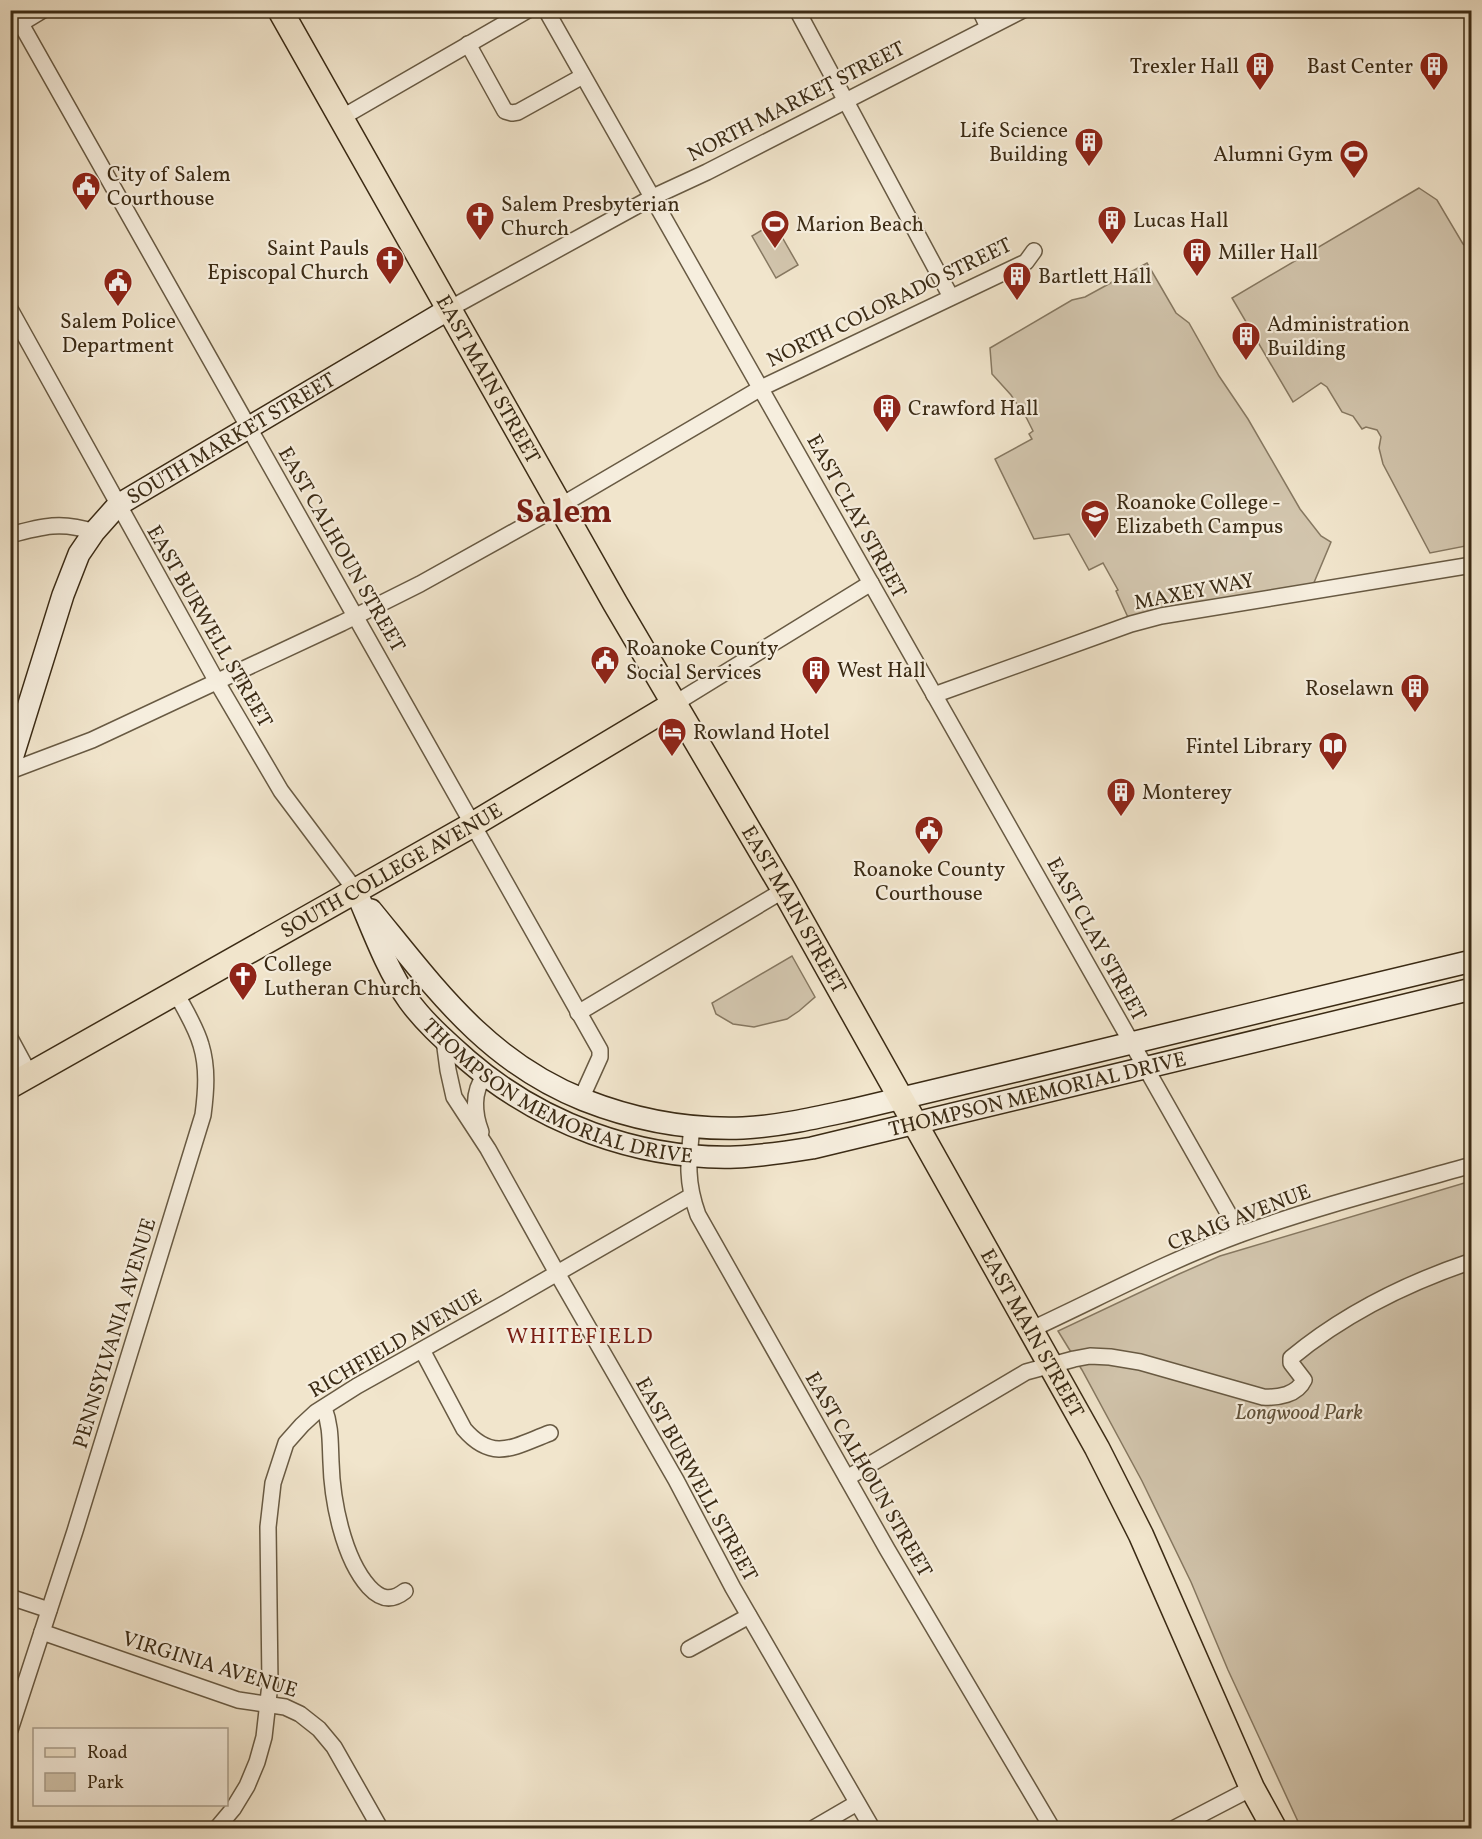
<svg xmlns="http://www.w3.org/2000/svg" width="1482" height="1839" font-family="Vollkorn,serif">
<style>
.green{fill:#d2c5ad;stroke:#867861;stroke-width:1.5}
.lines{fill:none;stroke-linecap:round;stroke-linejoin:round}
.street-casing{stroke:#685a43;stroke-width:18}
.secondary-casing{stroke:#3b2b15;stroke-width:24}
.primary-casing{stroke:#3b2b15;stroke-width:27}
.street{stroke:#f6eede;stroke-width:15}
.secondary{stroke:#f6eede;stroke-width:21}
.primary{stroke:#f1e5cc;stroke-width:24}
.labels{text-anchor:middle;stroke-width:4.5;stroke-linejoin:round;paint-order:stroke}
.poi-label{font-size:21px;fill:#3b2b15;stroke:#f6eede;text-anchor:start}
.street-label{font-size:21px;fill:#3b2b15;stroke:#f6eede}
.park-label{font-size:21px;font-style:italic;fill:#61523b;stroke:#f6eede}
.neighbourhood-label{font-size:22px;letter-spacing:1.5px;fill:#7a1f14;stroke:#f6eede}
.town-label{font-size:33px;font-weight:bold;fill:#7a1f14;stroke:#f6eede}
</style>
<rect width="100%" height="100%" fill="#f1e5cc"/>
<filter id="stains"><feTurbulence type="fractalNoise" baseFrequency=".00333" numOctaves="4"/><feColorMatrix values="0 0 0 0 .2 0 0 0 0 .09 0 0 0 0 .02 0 0 0 .5 -.17"/></filter>
<radialGradient id="worn" r=".72"><stop offset=".6" stop-color="#630" stop-opacity="0"/><stop offset="1" stop-color="#630" stop-opacity=".3"/></radialGradient>
<!-- green -->
<g class="green">
<polygon points="1419,188 1437,200 1463,244 1472,251 1471,545 1430,553 1383,464 1379,448 1381,437 1377,430 1366,427 1362,429 1353,416 1342,412 1327,387 1321,383 1293,402 1232,298"/>
<polygon points="774,223 798,265 776,278 752,236"/>
<polygon points="1147,263 1176,313 1189,323 1219,376 1248,419 1300,509 1321,536 1331,542 1310,592 1131,624 1116,591 1118,590 1103,563 1089,570 1069,534 1034,539 995,459 1032,439 1029,434 1033,431 1021,407 1019,407 1011,395 992,374 990,348 1072,300 1085,297"/>
<polygon points="792,956 815,997 799,1011 787,1019 754,1027 733,1024 716,1014 712,1003"/>
<polygon points="1471,1181 1471,1828 1301,1828 1228,1670 1191,1582 1142,1481 1082,1370 1058,1331 1179,1274 1220,1256"/>
</g>
<g class="lines">
<!-- street casing -->
<g class="street-casing">
<g id="street">
<polyline points="12,10 21,24 600,1050 600,1057 581,1099"/>
<polyline points="546,10 1240,1234"/>
<polyline points="797,10 951,297"/>
<polyline points="980,10 988,27"/>
<polyline points="10,30 43,10"/>
<polyline points="468,44 505,111 512,113 518,112 583,76"/>
<polyline points="341,118 528,10"/>
<polyline points="10,309 217,682 281,791 356,891"/>
<polyline points="449,309 653,197 707,172 1023,10"/>
<path d="M10 535C43 526 62 521 94 532"/>
<polyline points="934,695 1131,624 1161,616 1472,565"/>
<polyline points="674,704 871,583"/>
<polyline points="10,771 92,740 342,623 420,584 560,506 761,388 1026,262 1034,251"/>
<polyline points="578,1013 784,890"/>
<polyline points="10,1038 30,1075"/>
<polyline points="444,1040 448,1070 454,1097 488,1149 557,1273 676,1480 733,1588 872,1828"/>
<path d="M692 1127C688 1162 686 1182 698 1215L887 1549 1052 1828"/>
<path d="M481 1132C474 1114 472 1092 485 1075"/>
<path d="M1030 1330C1099 1298 1170 1260 1241 1234 1316 1207 1394 1187 1472 1165"/>
<path d="M422 1350 464 1429C493 1463 515 1446 550 1433"/>
<path d="M324 1408C331 1426 330 1442 331 1462 332 1500 343 1558 369 1587 380 1599 391 1602 405 1591"/>
<path d="M847 1478 1026 1372 1074 1359 1090 1356 1110 1357 1140 1362 1263 1397C1278 1398 1297 1395 1304 1380L1291 1363V1358C1344 1314 1407 1283 1472 1261"/>
<polyline points="10,1597 49,1610"/>
<polyline points="42,1632 238,1700 285,1707 300,1714 319,1729 334,1747 380,1828"/>
<polyline points="689,1649 749,1616"/>
<path d="M10 1730 75 1531 203 1115C206 1092 208 1068 201 1045 196 1027 185 1010 176 993"/>
<polyline points="217,1828 233,1809 247,1786 257,1762 264,1737 270,1684 268,1527 273,1483 286,1443 302,1425 316,1412 357,1386 507,1302 691,1196"/>
<polyline points="814,1828 857,1803"/>
<polyline points="1175,1828 1252,1788"/>
</g>
</g>
<!-- secondary casing -->
<g class="secondary-casing">
<g id="secondary">
<path id="s1" d="M10 765 63 595 79 554 94 532 118 505 449 309"/>
<path id="s2" d="M356 891C372 928 386 968 409 1001 425 1023 447 1042 467 1060 540 1123 638 1160 736 1157 762 1156 787 1152 812 1148L1472 989"/>
<path d="M371 910C435 988 486 1061 584 1100 635 1120 689 1130 743 1128 782 1126 819 1117 856 1109 911 1096 966 1083 1020 1070 1171 1033 1321 997 1472 961"/>
</g>
</g>
<!-- primary casing -->
<g class="primary-casing">
<g id="primary">
<path id="s3" d="M280 10 615 603 784 890 1097 1448 1141 1535 1252 1788 1274 1828"/>
<path id="s4" d="M10 1086 472 825 674 704"/>
</g>
</g>
<!-- street -->
<use href="#street" class="street"/>
<!-- secondary -->
<use href="#secondary" class="secondary"/>
<!-- primary -->
<use href="#primary" class="primary"/>
</g>
<!-- icons -->
<defs>
<g id="building-pin" transform="scale(1.5)"><path d="M0 17L-7.5 6A9.5 9.5 0 1 1 7.5 6Z" fill="#8f2418" stroke="#f6eede"/><path d="M-4-6H4V6H1V3H-1V6H-4ZM-2.5-4.3h1.7v1.8h-1.7ZM.8-4.3h1.7v1.8H.8ZM-2.5-1h1.7V.8h-1.7ZM.8-1h1.7V.8H.8Z" fill="#fff"/></g>
<g id="stadium-pin" transform="scale(1.5)"><path d="M0 17L-7.5 6A9.5 9.5 0 1 1 7.5 6Z" fill="#8f2418" stroke="#f6eede"/><path d="M0-5a6.5 5 0 1 0 0 10a6.5 5 0 1 0 0-10ZM-3.5-1.8h7v3.6h-7Z" fill="#fff"/></g>
<g id="civic-pin" transform="scale(1.5)"><path d="M0 17L-7.5 6A9.5 9.5 0 1 1 7.5 6Z" fill="#8f2418" stroke="#f6eede"/><path d="M-.6-6.5H3V-4.5H.6V-3L4-1V1h2V6H-6V1h2V-1L-.6-3ZM-1.2 2.5V6h2.4V2.5Z" fill="#fff"/></g>
<g id="church-pin" transform="scale(1.5)"><path d="M0 17L-7.5 6A9.5 9.5 0 1 1 7.5 6Z" fill="#8f2418" stroke="#f6eede"/><path d="M-1.2-6h2.4v3.5h3.3v2.4h-3.3V6h-2.4V-.1h-3.3v-2.4h3.3Z" fill="#fff"/></g>
<g id="university-pin" transform="scale(1.5)"><path d="M0 17L-7.5 6A9.5 9.5 0 1 1 7.5 6Z" fill="#8f2418" stroke="#f6eede"/><path d="M0-5L7-2L0 1L-7-2ZM-4 1L0 2.5L4 1V4Q0 6-4 4Z" fill="#fff"/></g>
<g id="hotel-pin" transform="scale(1.5)"><path d="M0 17L-7.5 6A9.5 9.5 0 1 1 7.5 6Z" fill="#8f2418" stroke="#f6eede"/><path d="M-6-4.5h1.5V1H6V5H4.5V3h-9V5H-6ZM-4 0a1.8 1.8 0 1 1 3.6 0ZM.5 0V-2.5h3Q6-2.5 6 0Z" fill="#fff"/></g>
<g id="library-pin" transform="scale(1.5)"><path d="M0 17L-7.5 6A9.5 9.5 0 1 1 7.5 6Z" fill="#8f2418" stroke="#f6eede"/><path d="M-6-4Q-3-5.5-.7-3.5V5Q-3 3-6 4ZM6-4Q3-5.5 .7-3.5V5Q3 3 6 4Z" fill="#fff"/></g>
</defs>
<g fill-rule="evenodd">
<use href="#building-pin" x="1260" y="66"/>
<use href="#building-pin" x="1434" y="66"/>
<use href="#building-pin" x="1089" y="142"/>
<use href="#stadium-pin" x="1354" y="154"/>
<use href="#civic-pin" x="86" y="186"/>
<use href="#church-pin" x="480" y="216"/>
<use href="#building-pin" x="1112" y="220"/>
<use href="#stadium-pin" x="775" y="224"/>
<use href="#building-pin" x="1197" y="252"/>
<use href="#church-pin" x="390" y="260"/>
<use href="#building-pin" x="1017" y="276"/>
<use href="#civic-pin" x="118" y="282"/>
<use href="#building-pin" x="1246" y="336"/>
<use href="#building-pin" x="887" y="408"/>
<use href="#university-pin" x="1095" y="514"/>
<use href="#civic-pin" x="605" y="660"/>
<use href="#building-pin" x="816" y="670"/>
<use href="#building-pin" x="1415" y="688"/>
<use href="#hotel-pin" x="672" y="732"/>
<use href="#library-pin" x="1333" y="746"/>
<use href="#building-pin" x="1121" y="792"/>
<use href="#civic-pin" x="929" y="830"/>
<use href="#church-pin" x="243" y="976"/>
</g>
<g class="labels">
<!-- poi labels -->
<g class="poi-label">
<text x="1239" y="73" text-anchor="end">Trexler Hall</text>
<text x="1413" y="73" text-anchor="end">Bast Center</text>
<text x="1068" y="137" text-anchor="end">Life Science<tspan x="1068" dy="24">Building</tspan></text>
<text x="1333" y="161" text-anchor="end">Alumni Gym</text>
<text x="107" y="181">City of Salem<tspan x="107" dy="24">Courthouse</tspan></text>
<text x="501" y="211">Salem Presbyterian<tspan x="501" dy="24">Church</tspan></text>
<text x="1133" y="227">Lucas Hall</text>
<text x="796" y="231">Marion Beach</text>
<text x="369" y="255" text-anchor="end">Saint Pauls<tspan x="369" dy="24">Episcopal Church</tspan></text>
<text x="1218" y="259">Miller Hall</text>
<text x="1038" y="283">Bartlett Hall</text>
<text x="118" y="328" text-anchor="middle">Salem Police<tspan x="118" dy="24">Department</tspan></text>
<text x="1267" y="331">Administration<tspan x="1267" dy="24">Building</tspan></text>
<text x="908" y="415">Crawford Hall</text>
<text x="1116" y="509">Roanoke College -<tspan x="1116" dy="24">Elizabeth Campus</tspan></text>
<text x="626" y="655">Roanoke County<tspan x="626" dy="24">Social Services</tspan></text>
<text x="837" y="677">West Hall</text>
<text x="1394" y="695" text-anchor="end">Roselawn</text>
<text x="693" y="739">Rowland Hotel</text>
<text x="1312" y="753" text-anchor="end">Fintel Library</text>
<text x="1142" y="799">Monterey</text>
<text x="929" y="876" text-anchor="middle">Roanoke County<tspan x="929" dy="24">Courthouse</tspan></text>
<text x="264" y="971">College<tspan x="264" dy="24">Lutheran Church</tspan></text>
</g>
<!-- street labels -->
<g class="street-label">
<text transform="translate(796 101) rotate(-27)" y="7">NORTH MARKET STREET</text>
<text transform="translate(889 302) rotate(-26)" y="7">NORTH COLORADO STREET</text>
<text dy="7" stroke="none"><textPath href="#s3" startOffset="424">EAST MAIN STREET</textPath></text>
<text dy="7" stroke="none"><textPath href="#s1" startOffset="416">SOUTH MARKET STREET</textPath></text>
<text transform="translate(857 516) rotate(61)" y="7">EAST CLAY STREET</text>
<text transform="translate(342 549) rotate(60)" y="7">EAST CALHOUN STREET</text>
<text transform="translate(1194 591) rotate(-11)" y="7">MAXEY WAY</text>
<text transform="translate(210 626) rotate(60)" y="7">EAST BURWELL STREET</text>
<text dy="7" stroke="none"><textPath href="#s4" startOffset="438">SOUTH COLLEGE AVENUE</textPath></text>
<text dy="7" stroke="none"><textPath href="#s3" startOffset="1036">EAST MAIN STREET</textPath></text>
<text transform="translate(1097 939) rotate(61)" y="7">EAST CLAY STREET</text>
<text dy="7" stroke="none"><textPath href="#s2" startOffset="302">THOMPSON MEMORIAL DRIVE</textPath></text>
<text dy="7" stroke="none"><textPath href="#s2" startOffset="806">THOMPSON MEMORIAL DRIVE</textPath></text>
<text transform="translate(1239 1217) rotate(-21)" y="7">CRAIG AVENUE</text>
<text transform="translate(114 1333) rotate(-73)" y="7">PENNSYLVANIA AVENUE</text>
<text dy="7" stroke="none"><textPath href="#s3" startOffset="1522">EAST MAIN STREET</textPath></text>
<text transform="translate(395 1343) rotate(-30)" y="7">RICHFIELD AVENUE</text>
<text transform="translate(869 1474) rotate(60)" y="7">EAST CALHOUN STREET</text>
<text transform="translate(697 1479) rotate(61)" y="7">EAST BURWELL STREET</text>
<text transform="translate(210 1664) rotate(17)" y="7">VIRGINIA AVENUE</text>
</g>
<!-- park labels -->
<g class="park-label">
<text x="1299" y="1419">Longwood Park</text>
</g>
<!-- neighbourhood labels -->
<g class="neighbourhood-label">
<text x="580" y="1343">WHITEFIELD</text>
</g>
<!-- town labels -->
<g class="town-label">
<text x="564" y="522">Salem</text>
</g>
</g>
<!-- margin -->
<rect width="1482" height="1839" fill="none" stroke="#f1e5cc" stroke-width="36"/>
<rect x="12" y="12" width="1458" height="1815" fill="none" stroke="#3b2b15" stroke-width="3"/>
<rect x="18" y="18" width="1446" height="1803" fill="none" stroke="#3b2b15" stroke-width="1.5"/>
<!-- legend -->
<rect x="33" y="1728" width="195" height="78" fill="#f6eede" stroke="#aba08e" stroke-width="1.5"/>
<rect x="45" y="1748" width="30" height="9" fill="#f1e5cc" stroke="#aba08e" stroke-width="1.5"/>
<text x="87" y="1758" font-size="18" fill="#3b2b15">Road</text>
<rect x="45" y="1773" width="30" height="18" fill="#d2c5ad" stroke="#aba08e" stroke-width="1.5"/>
<text x="87" y="1788" font-size="18" fill="#3b2b15">Park</text>
<rect width="100%" height="100%" filter="url(#stains)"/>
<rect width="100%" height="100%" fill="url(#worn)"/>
</svg>
